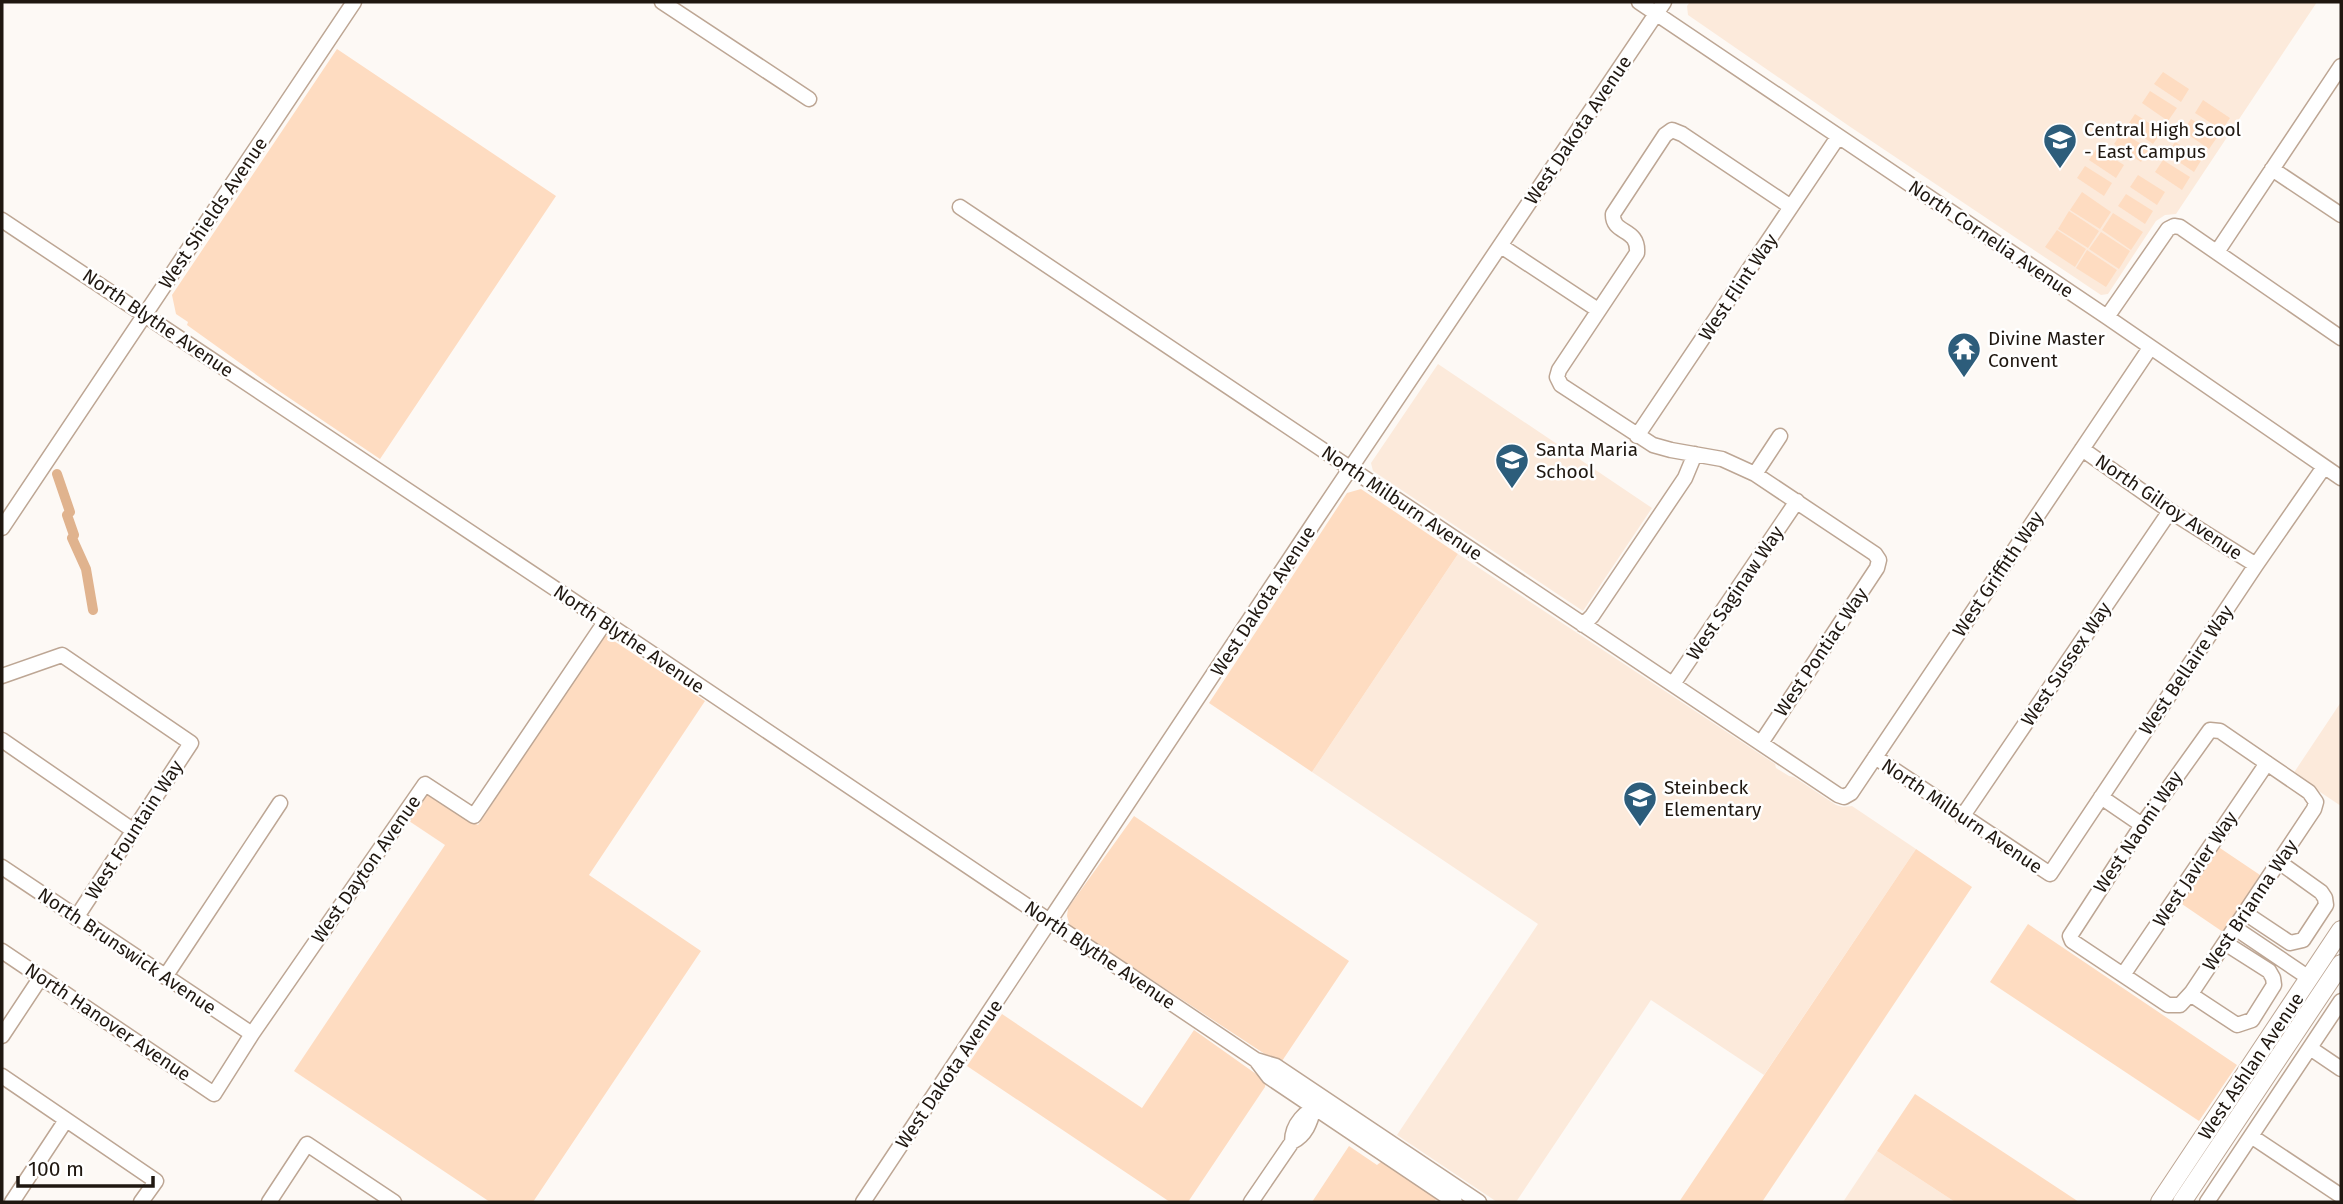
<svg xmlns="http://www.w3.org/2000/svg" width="2343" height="1204" viewBox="0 0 2343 1204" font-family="'Fira Sans',sans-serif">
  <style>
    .built { fill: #fceadb }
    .green { fill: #fedcc1 }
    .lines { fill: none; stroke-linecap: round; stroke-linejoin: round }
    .canal { stroke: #e0b38e; stroke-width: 10 }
    .minor-casing { stroke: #bda694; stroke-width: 17 }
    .major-casing { stroke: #bda694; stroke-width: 20 }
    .minor { stroke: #fff; stroke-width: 14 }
    .major { stroke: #fff; stroke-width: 18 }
    .labels { text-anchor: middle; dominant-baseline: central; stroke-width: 5; stroke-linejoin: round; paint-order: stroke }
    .poi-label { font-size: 19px; fill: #1f1710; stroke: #fff; text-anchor: start }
    .street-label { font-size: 19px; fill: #1f1710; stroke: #fff }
  </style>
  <rect width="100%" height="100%" fill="#fdf9f5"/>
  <path class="built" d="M1690,2H2317L2176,214L2165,215L2156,221L2108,294L2101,295L1849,126L1688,15L1687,6Z
    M1438,364L1652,508L1583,611L1373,471L1371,463Z
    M1458,554L1775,764L1776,768L1789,776L1794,777L1836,805L1843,807L1852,806L1916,849L1764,1075L1651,1000L1516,1202H1497L1397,1135L1538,924L1312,772Z
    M2341,702V806L2293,774Z
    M1877,1151L1955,1202H1843Z"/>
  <path class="green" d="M337,49L556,196L380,459L276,389L187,325L188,322L176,314L172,295Z
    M2163,72L2189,89L2181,102L2154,84Z
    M2150,91L2177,108L2168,121L2142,103Z
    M2203,100L2230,118L2222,130L2195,113Z
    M2135,114L2162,131L2153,144L2127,126Z
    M2191,119L2218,136L2209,149L2183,131Z
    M2122,132L2149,149L2141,162L2114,144Z
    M2175,142L2202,159L2194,172L2167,154Z
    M2097,148L2124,165L2116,178L2089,160Z
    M2163,160L2190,177L2182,190L2155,172Z
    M2085,166L2112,183L2104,196L2077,178Z
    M2138,175L2165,192L2157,205L2130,187Z
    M2082,192L2111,212L2100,229L2070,210Z
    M2126,194L2153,211L2145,224L2118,206Z
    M2069,211L2099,231L2088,248L2058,229Z
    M2113,213L2143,232L2131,250L2102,230Z
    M2057,230L2086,249L2075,267L2045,247Z
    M2101,232L2130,251L2119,269L2089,249Z
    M2087,250L2117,270L2106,287L2076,268Z
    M1361,489L1458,554L1312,772L1209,703L1347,493Z
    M605,635L705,701L589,875L701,951L533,1202H490L294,1071L445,845L409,821L428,792L478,825Z
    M1134,816L1349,961L1280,1064L1070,926L1067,916L1068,908Z
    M2214,844L2260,875L2223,932L2176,900Z
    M1916,849L1972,887L1762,1202H1679Z
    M2028,924L2237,1065L2199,1121L1990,982Z
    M1002,1014L1142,1108L1194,1030L1266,1081L1265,1087L1188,1202H1170L967,1066Z
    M1915,1094L2079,1202H1955L1877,1151Z
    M1349,1146L1377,1165L1382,1161L1437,1198L1434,1202H1312Z"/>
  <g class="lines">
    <path class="canal" d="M57,474L70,512L67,515L74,535L72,538L86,569L93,610"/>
    <g class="minor-casing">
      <path id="minor" d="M662,2L809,99
        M1639,2L2107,317L2341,478
        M2272,169L2341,215
        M960,207L1838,795L1844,797L1851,793L2150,348
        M2,220L596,616L1256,1060L1276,1066L1479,1202
        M1501,246L1598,310
        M2217,252L2341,66
        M2107,317L2168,229L2174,226L2180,227L2341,338
        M1637,436L1838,137
        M2082,449L2170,511L2256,565
        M1755,474L1780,436
        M2,528L354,2
        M1583,625L1592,616L1685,478L1695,454
        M2,676L62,655L191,743L76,918
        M1673,684L1797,501
        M2210,730L2220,731L2309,792L2316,802L2314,809L2192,992L2180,1005H2168L2072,941L2070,936L2142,825Z
        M2,740L134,831
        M1761,743L1877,568L1879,560L1875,554L1755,474L1722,459L1671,450L1653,445L1561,385L1557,377L1559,370L1637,253C1639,227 1612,235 1613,214L1665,135L1672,130L1682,134L1791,207
        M1875,757L2050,874L2256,565L2324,467
        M2101,797L2142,825
        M1962,817L2170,511
        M2,867L252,1034
        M2245,913L2290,943L2303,940L2326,905L2325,898L2321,892L2279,862
        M2235,928L2309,978
        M2,951L214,1094L252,1034L425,784L474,816L605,622
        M2123,975L2267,763
        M165,977L280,803
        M2190,994L2237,1025L2252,1020L2274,985L2273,978L2269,971L2225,943
        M2,1036L41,977
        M2310,1048L2341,1069
        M1256,1060L1269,1077L1455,1202
        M2,1076L156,1181L141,1202
        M2251,1136L2341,1196
        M1292,1142C1292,1125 1305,1109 1322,1107
        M12,1202L66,1120
        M269,1202L307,1144L394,1202
        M863,1202L1315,521L1664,2
        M1251,1202L1292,1142C1306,1135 1310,1123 1314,1108
        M2207,1202L2341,1001"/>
    </g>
    <g class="major-casing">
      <path id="major" d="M2160,1202L2341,930
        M2182,1202L2341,964"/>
    </g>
    <use href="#minor" class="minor"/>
    <use href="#major" class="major"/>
  </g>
  <defs>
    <g id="school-pin" transform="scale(1.75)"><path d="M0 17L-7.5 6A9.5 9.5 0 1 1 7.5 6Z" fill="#2d5d7b" stroke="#fff"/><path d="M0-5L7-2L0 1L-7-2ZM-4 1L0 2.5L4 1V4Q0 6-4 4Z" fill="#fff"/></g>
    <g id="temple-pin" transform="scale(1.75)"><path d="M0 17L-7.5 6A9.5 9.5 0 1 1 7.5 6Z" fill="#2d5d7b" stroke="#fff"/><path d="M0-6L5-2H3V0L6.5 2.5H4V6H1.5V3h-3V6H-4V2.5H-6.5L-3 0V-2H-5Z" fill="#fff"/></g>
  </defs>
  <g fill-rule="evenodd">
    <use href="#school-pin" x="2060" y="140"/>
    <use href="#temple-pin" x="1964" y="349"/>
    <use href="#school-pin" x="1512" y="460"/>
    <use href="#school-pin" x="1640" y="798"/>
  </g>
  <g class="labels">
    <g class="poi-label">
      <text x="2084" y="129">Central High Scool<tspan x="2084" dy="22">- East Campus</tspan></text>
      <text x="1988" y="338">Divine Master<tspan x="1988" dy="22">Convent</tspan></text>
      <text x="1536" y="449">Santa Maria<tspan x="1536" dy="22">School</tspan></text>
      <text x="1664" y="787">Steinbeck<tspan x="1664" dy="22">Elementary</tspan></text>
    </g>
    <g class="street-label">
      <text transform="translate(1578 130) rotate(-56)">West Dakota Avenue</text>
      <text transform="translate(213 213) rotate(-56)">West Shields Avenue</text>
      <text transform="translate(1991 239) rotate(34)">North Cornelia Avenue</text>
      <text transform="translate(1738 287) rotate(-56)">West Flint Way</text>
      <text transform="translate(158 323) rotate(34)">North Blythe Avenue</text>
      <text transform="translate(1402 503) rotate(34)">North Milburn Avenue</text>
      <text transform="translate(2169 507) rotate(34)">North Gilroy Avenue</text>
      <text transform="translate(1998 574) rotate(-56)">West Griffith Way</text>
      <text transform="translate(1735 593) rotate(-56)">West Saginaw Way</text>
      <text transform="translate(1263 601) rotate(-57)">West Dakota Avenue</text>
      <text transform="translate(629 639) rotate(34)">North Blythe Avenue</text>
      <text transform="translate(1821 652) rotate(-56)">West Pontiac Way</text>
      <text transform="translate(2066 664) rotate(-56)">West Sussex Way</text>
      <text transform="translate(2186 670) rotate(-56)">West Bellaire Way</text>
      <text transform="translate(1962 816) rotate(34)">North Milburn Avenue</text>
      <text transform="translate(134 830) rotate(-57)">West Fountain Way</text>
      <text transform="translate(2138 832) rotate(-56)">West Naomi Way</text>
      <text transform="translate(366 869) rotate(-55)">West Dayton Avenue</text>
      <text transform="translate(2195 869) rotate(-56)">West Javier Way</text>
      <text transform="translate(2250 905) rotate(-56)">West Brianna Way</text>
      <text transform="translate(127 951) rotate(34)">North Brunswick Avenue</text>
      <text transform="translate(1100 955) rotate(34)">North Blythe Avenue</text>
      <text transform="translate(108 1022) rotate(34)">North Hanover Avenue</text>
      <text transform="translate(2251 1066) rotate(-56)">West Ashlan Avenue</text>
      <text transform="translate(949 1074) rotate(-56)">West Dakota Avenue</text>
    </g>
  </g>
  <rect width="2343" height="1204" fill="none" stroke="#1f1710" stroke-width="7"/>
  <path d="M18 1176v10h135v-10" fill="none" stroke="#1f1710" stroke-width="3.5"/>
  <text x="28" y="1176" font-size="21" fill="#1f1710" stroke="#ffffff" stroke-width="5" paint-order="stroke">100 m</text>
</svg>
